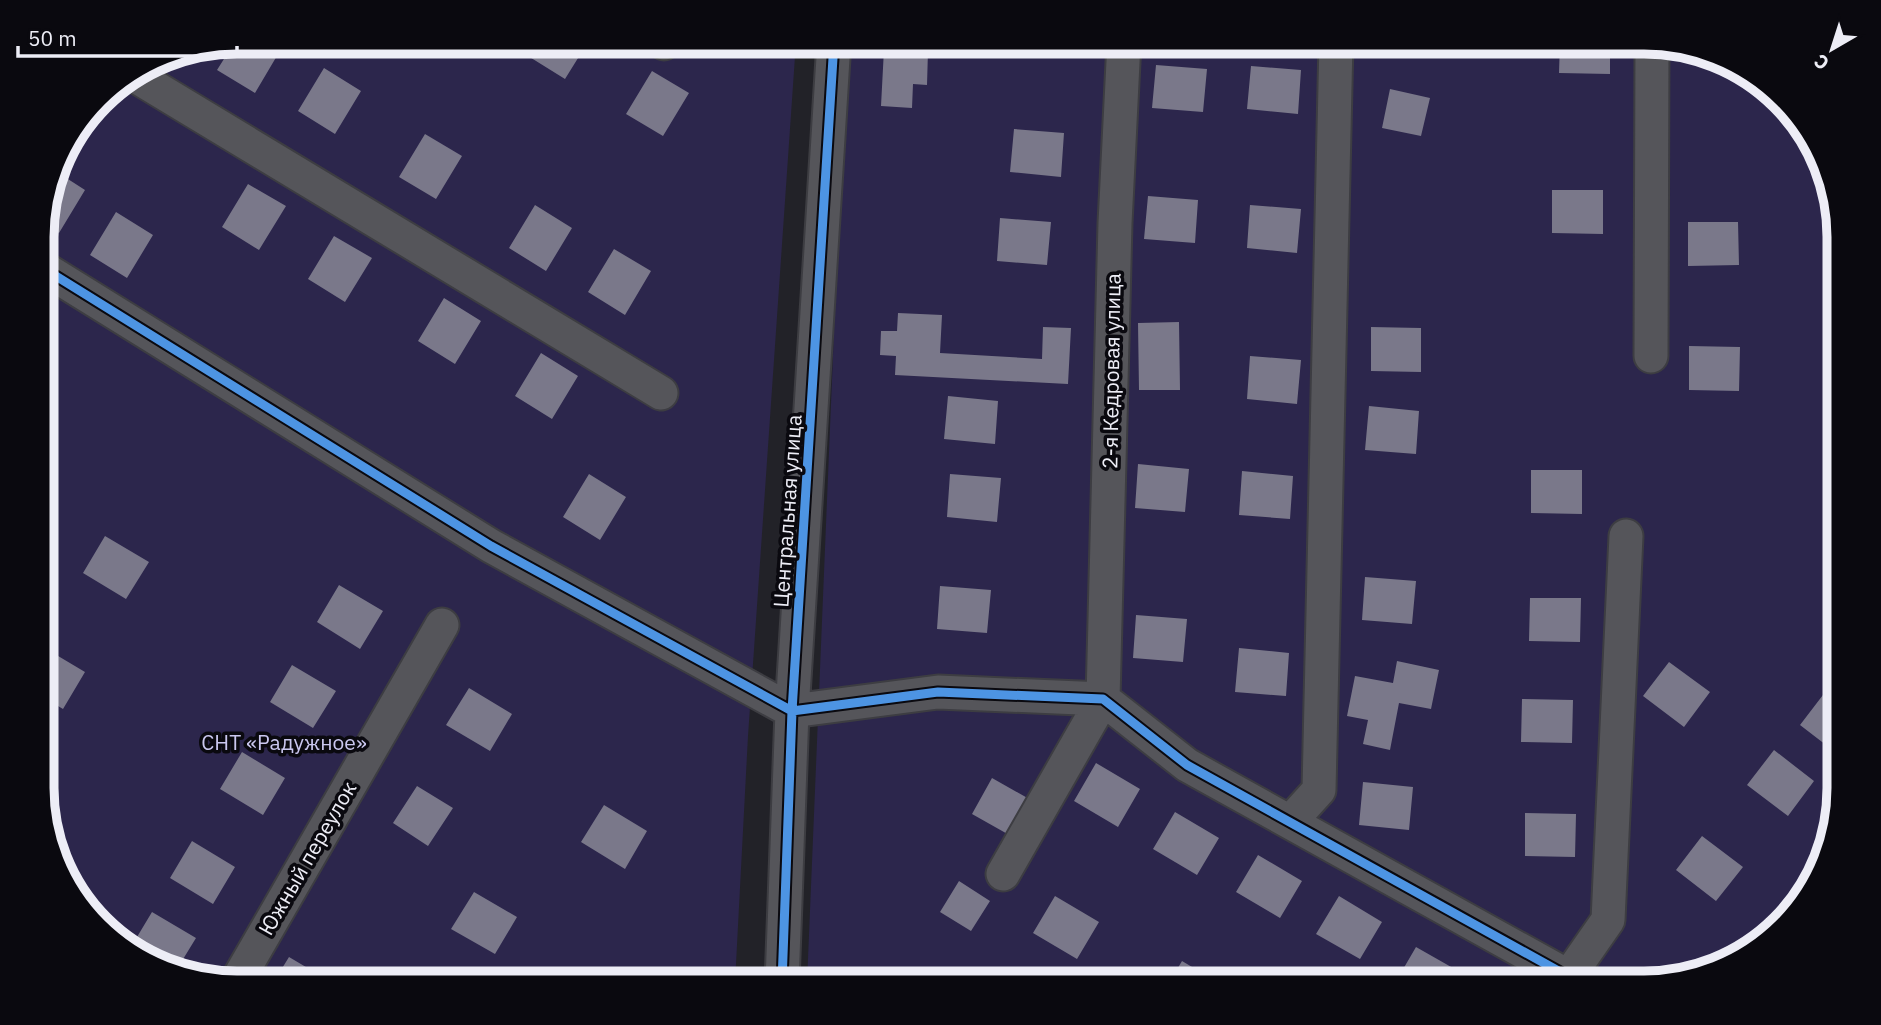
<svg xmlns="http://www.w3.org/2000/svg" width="1881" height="1025" viewBox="0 0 1881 1025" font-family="'IBM Plex Sans',sans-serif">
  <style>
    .green { fill: #2c264c }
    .building { fill: #7a788a }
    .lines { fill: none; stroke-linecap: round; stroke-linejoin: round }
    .minor-casing { stroke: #3d3d42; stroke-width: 37 }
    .minor { stroke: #55555a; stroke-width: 33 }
    .cycleway-casing { stroke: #0a090f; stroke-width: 13 }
    .cycleway { stroke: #4d94e3; stroke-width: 9 }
    .labels { text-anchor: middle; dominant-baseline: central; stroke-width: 7; stroke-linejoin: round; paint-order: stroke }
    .street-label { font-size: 21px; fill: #ededf6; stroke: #0a090f }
    .park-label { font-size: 21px; fill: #cac7ef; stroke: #0a090f }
    .rim { fill: none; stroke: #ededf6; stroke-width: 9 }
  </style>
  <rect width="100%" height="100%" fill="#222228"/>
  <path class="green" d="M238,42H796L748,736L735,983H238L151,963L82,906L44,813L42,224L62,151L108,91L163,57Z
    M846,42H1643L1730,62L1806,129L1837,212L1839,788L1819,874L1752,950L1656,983H807Z"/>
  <path class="building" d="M269,42L281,49L255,93L217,70L234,43Z
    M537,42H588L565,79L528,56Z
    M1560,42H1610V74L1559,73Z
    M884,49L928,51L927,85L913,84L912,108L881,106Z
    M1156,65L1207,69L1203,112L1152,108Z
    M1251,66L1301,70L1298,114L1247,109Z
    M324,68L361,91L335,134L298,111Z
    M652,71L689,93L663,136L626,114Z
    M1390,89L1430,98L1421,136L1382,128Z
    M1014,129L1064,133L1061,177L1010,172Z
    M425,134L462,156L436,199L399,177Z
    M57,172L85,190L59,233L43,223Z
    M248,184L286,206L259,250L222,227Z
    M1552,190H1603V234L1552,233Z
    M1148,196L1198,200L1195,243L1144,239Z
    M535,205L572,228L546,271L509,248Z
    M1250,205L1301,209L1297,253L1247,248Z
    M116,212L153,235L127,278L90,255Z
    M1000,218L1051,222L1047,265L997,261Z
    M1688,222H1738L1739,265L1688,266Z
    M334,236L372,258L345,302L308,279Z
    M614,249L651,271L625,315L588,292Z
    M444,298L481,321L455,364L418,341Z
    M898,313L942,315L940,353L1042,359L1043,327L1071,328L1068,384L895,375L896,356L880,355L881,331H897Z
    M1179,322L1180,390H1139L1138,323Z
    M1371,327L1421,328V372L1371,371Z
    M1689,346L1740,347L1739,391L1689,390Z
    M541,353L578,376L552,419L515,396Z
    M1250,356L1301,360L1297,404L1247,399Z
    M948,396L998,401L995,444L944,439Z
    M1369,406L1419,411L1416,454L1365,450Z
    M1138,464L1189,469L1185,512L1135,508Z
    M1531,470H1582V514L1531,513Z
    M1242,471L1293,476L1290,519L1239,515Z
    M589,474L626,497L600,540L563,517Z
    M950,474L1001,478L997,522L947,517Z
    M105,536L149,562L126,599L83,573Z
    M1365,577L1416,581L1412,624L1362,620Z
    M339,585L383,611L360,649L317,622Z
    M940,586L991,590L987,633L937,629Z
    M1530,598H1581L1580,642L1529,641Z
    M1136,615L1187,619L1183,662L1133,658Z
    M43,647L85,672L63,709L43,697Z
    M1239,648L1289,653L1286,696L1235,692Z
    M1397,661L1439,670L1431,709L1399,703L1390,750L1363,744L1368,720L1347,716L1355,676L1393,683Z
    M1669,662L1710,692L1684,727L1643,696Z
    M292,665L336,691L313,728L270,702Z
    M469,688L512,714L490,751L446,725Z
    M1826,691L1839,700V755L1800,725Z
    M1522,699L1573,700L1572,743L1521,742Z
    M1774,750L1814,781L1788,816L1747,785Z
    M242,752L285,778L263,815L220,789Z
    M1096,763L1140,789L1118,827L1074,801Z
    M992,778L1031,800L1011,836L972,814Z
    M1363,782L1413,787L1409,830L1359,825Z
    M417,786L453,808L428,846L393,823Z
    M604,805L647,831L625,869L581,842Z
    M1175,812L1219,838L1197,875L1153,849Z
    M1525,813L1576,814L1575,857L1525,856Z
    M1702,836L1743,867L1716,901L1676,870Z
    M192,841L235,867L213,904L170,878Z
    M1258,855L1302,881L1280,918L1236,892Z
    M959,881L990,901L971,931L940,912Z
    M474,892L517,917L495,954L451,929Z
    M1055,896L1099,922L1077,959L1033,933Z
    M1339,896L1382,922L1360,959L1316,934Z
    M152,912L196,938L177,969L152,963L131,947Z
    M1416,947L1460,972L1454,983H1395Z
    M289,957L333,983H273Z
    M1182,961L1219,983H1169Z"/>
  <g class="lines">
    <g class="minor-casing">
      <path id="minor" d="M663,42L664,43
        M134,75L661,393
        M43,268L491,546L792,711L938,692L1103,699L1187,765L1580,983
        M1651,356L1652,44
        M1291,821L1319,790L1336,42
        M1003,874L1103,699L1115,223L1124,42
        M1569,976L1608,920L1626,536
        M236,983L442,625
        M782,983L792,711L834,42"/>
    </g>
    <use href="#minor" class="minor"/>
    <g class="cycleway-casing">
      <path id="cycleway" d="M43,268L491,546L792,711L938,692L1103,699L1187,765L1580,983
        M782,983L792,711L834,42"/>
    </g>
    <use href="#cycleway" class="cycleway"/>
  </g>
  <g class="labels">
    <g class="street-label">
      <text transform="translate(1111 371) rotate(-89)">2-я Кедровая улица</text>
      <text transform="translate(787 511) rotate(-86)">Центральная улица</text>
      <text transform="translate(307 858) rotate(-60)">Южный переулок</text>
    </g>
    <g class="park-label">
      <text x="284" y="742">СНТ «Радужное»</text>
    </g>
  </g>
  <path d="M0 0H1881V1025H0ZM237 54H1644A183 183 0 0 1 1827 237V788A183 183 0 0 1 1644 971H237A183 183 0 0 1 54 788V237A183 183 0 0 1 237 54Z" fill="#0a090f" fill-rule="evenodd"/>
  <path class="rim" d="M237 54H1644A183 183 0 0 1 1827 237V788A183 183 0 0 1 1644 971H237A183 183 0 0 1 54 788V237A183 183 0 0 1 237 54Z"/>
  <g transform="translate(1832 49) rotate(219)" stroke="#0a090f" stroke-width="5" paint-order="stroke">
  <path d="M0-5L12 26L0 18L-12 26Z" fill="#ededf6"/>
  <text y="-10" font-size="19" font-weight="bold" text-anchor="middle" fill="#ededf6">С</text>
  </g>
  <path d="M18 46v10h219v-10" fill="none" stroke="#ededf6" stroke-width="3.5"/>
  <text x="28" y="46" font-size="21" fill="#ededf6" stroke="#0a090f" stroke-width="5" paint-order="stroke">50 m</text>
</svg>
